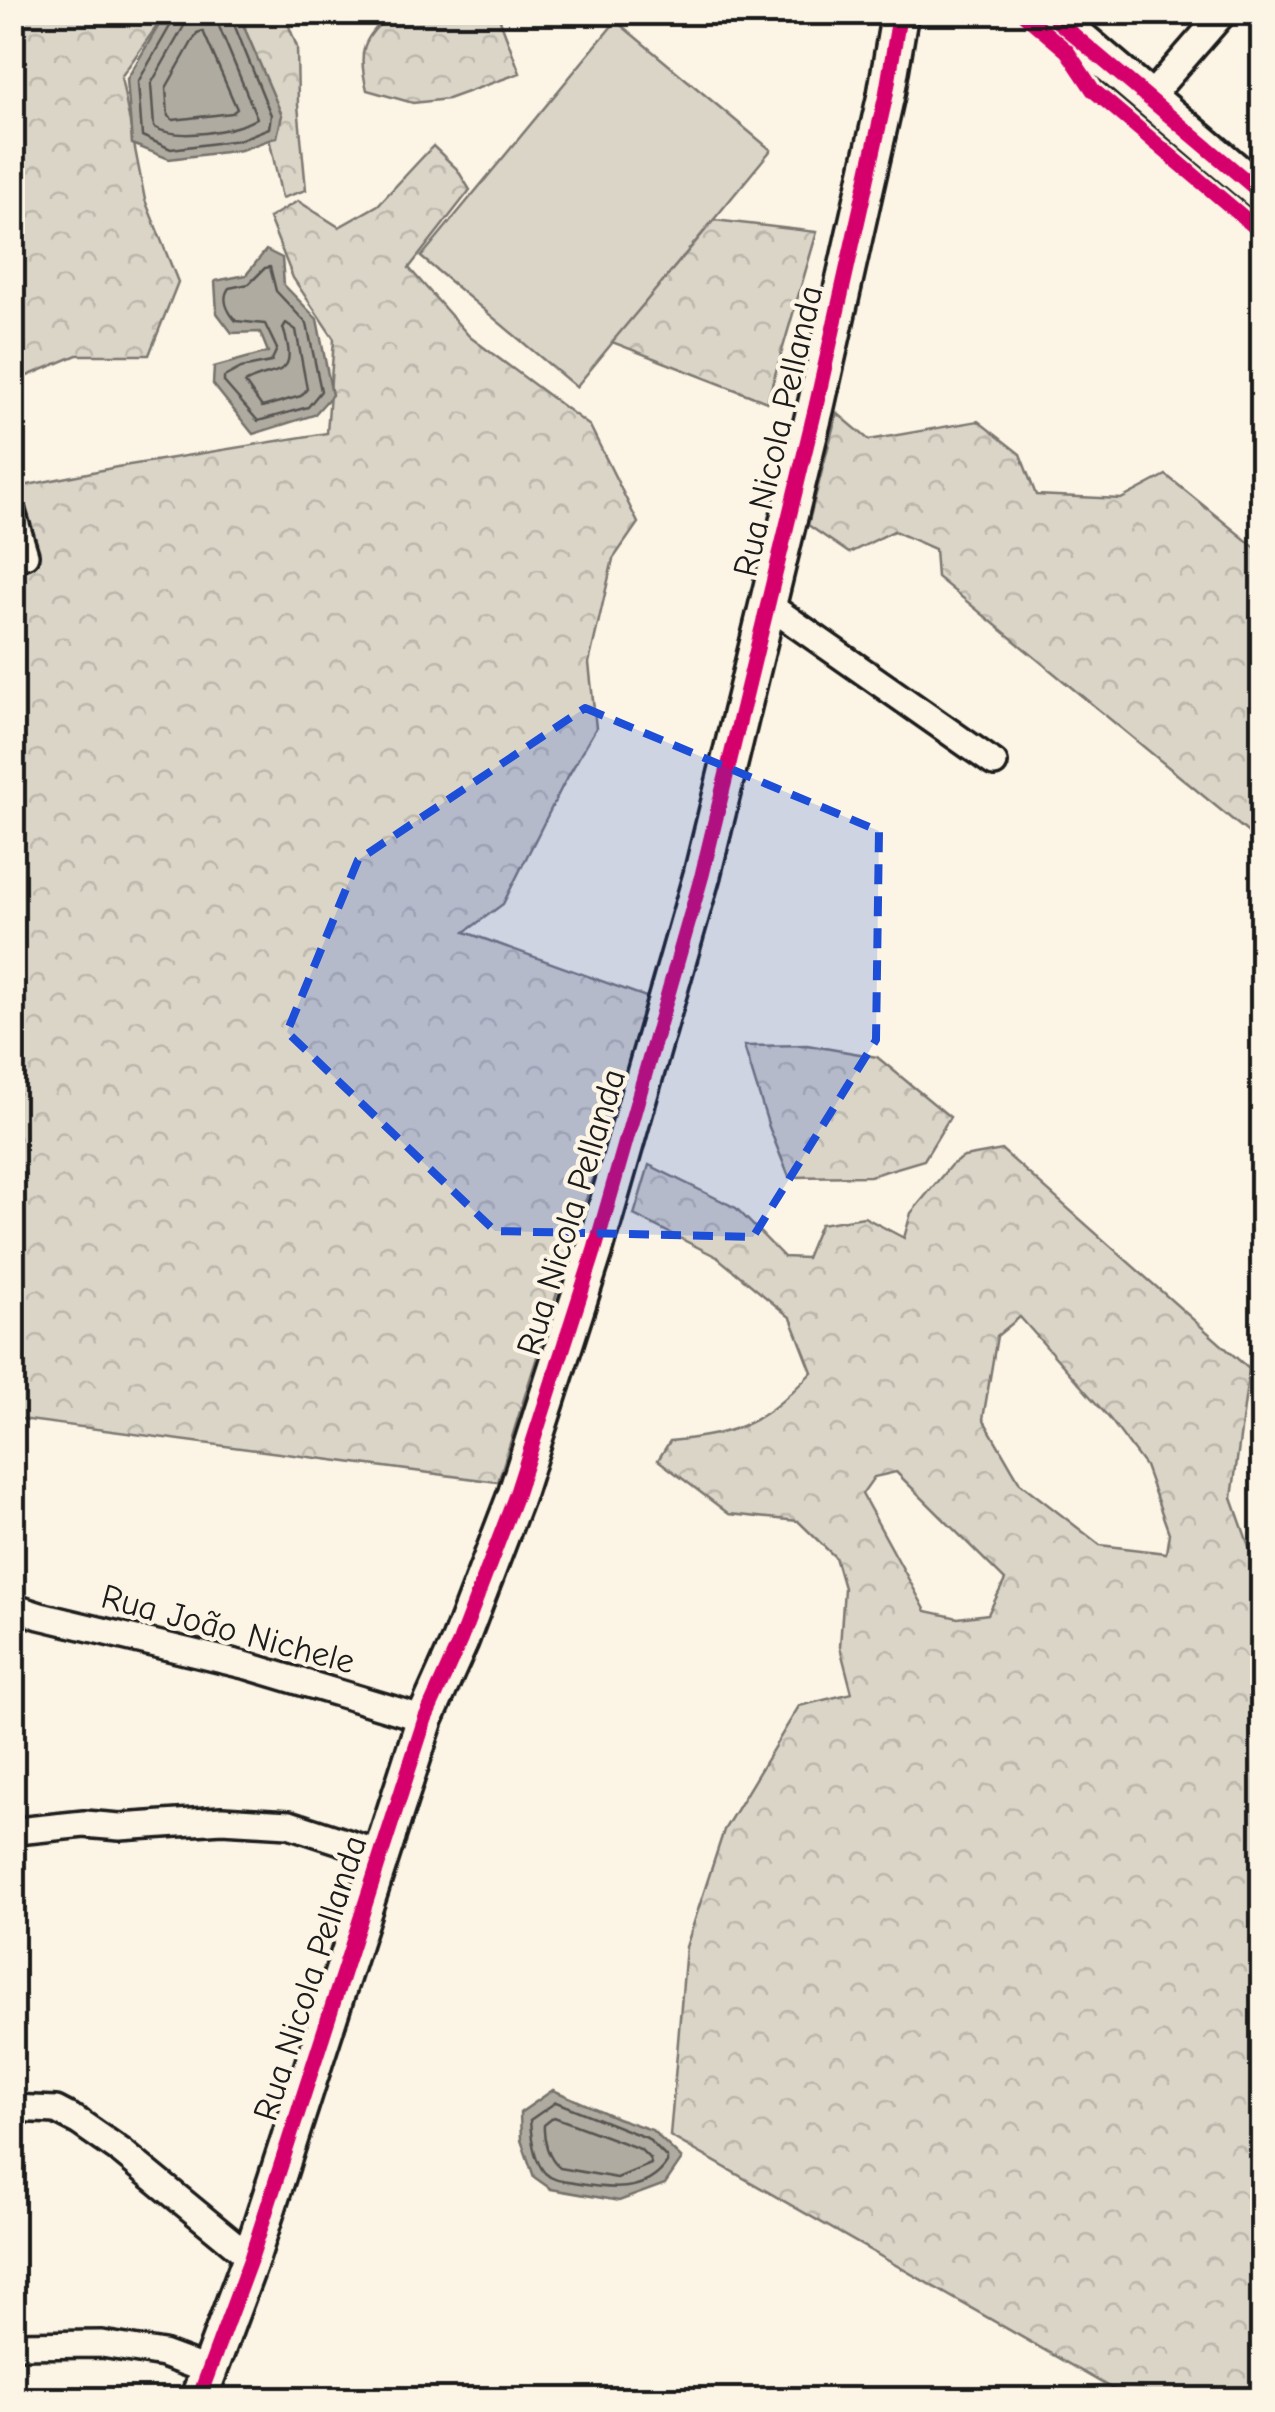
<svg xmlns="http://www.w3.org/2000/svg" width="1275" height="2412" viewBox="0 0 1275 2412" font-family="'Comic Neue',sans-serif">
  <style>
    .green { fill: #dbd5c8; stroke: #7c7872; stroke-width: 2.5 }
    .forest { fill: url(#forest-crowns); stroke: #7c7872; stroke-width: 2.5; fill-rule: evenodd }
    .water { fill: #b0aba1; stroke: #75726c; stroke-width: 2.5 }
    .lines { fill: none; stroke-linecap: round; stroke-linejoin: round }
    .shore { stroke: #575551; stroke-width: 2.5 }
    .street-casing { stroke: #1c1c1c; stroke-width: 32 }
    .secondary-casing { stroke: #1c1c1c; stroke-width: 42 }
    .street { stroke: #fcf5e5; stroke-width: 25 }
    .secondary { stroke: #fcf5e5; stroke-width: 35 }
    .cycleway-casing { stroke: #fcf5e5; stroke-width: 21 }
    .cycleway { stroke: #d6006c; stroke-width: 15 }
    .marked { fill: #1d4ed8; fill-opacity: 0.2; stroke: #1d4ed8; stroke-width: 8; stroke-dasharray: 20 12; stroke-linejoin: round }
    .labels { text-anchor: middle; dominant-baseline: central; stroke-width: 9; stroke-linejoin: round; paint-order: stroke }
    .street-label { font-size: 35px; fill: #1c1c1c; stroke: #fcf5e5 }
  </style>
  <defs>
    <pattern id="forest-crowns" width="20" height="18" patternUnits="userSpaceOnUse" patternTransform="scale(2.5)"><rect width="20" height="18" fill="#dbd5c8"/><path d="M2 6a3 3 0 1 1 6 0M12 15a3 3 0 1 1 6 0" fill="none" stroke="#bbb6ab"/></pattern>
  </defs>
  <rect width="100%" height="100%" fill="#fcf5e5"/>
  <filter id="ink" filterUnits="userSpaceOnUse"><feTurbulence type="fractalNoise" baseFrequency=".01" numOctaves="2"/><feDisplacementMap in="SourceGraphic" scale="20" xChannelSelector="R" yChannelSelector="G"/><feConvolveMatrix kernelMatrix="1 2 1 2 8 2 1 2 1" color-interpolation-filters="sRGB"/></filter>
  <g filter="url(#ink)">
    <path class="green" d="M616,21L771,150L576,387L421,257Z"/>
    <path class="forest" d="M497,12L520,73L448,99L413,103L367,90C357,51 362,39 392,13Z
      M13,13H166L121,77L145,200L178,282L149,355H77L13,382Z
      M242,13H284L297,47L298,105L306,190L282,198Z
      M433,146L457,169L470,190L409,268L470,337L590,426L638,523L613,559L589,663L596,728L563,785L503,904L465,932L649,998L498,1482L13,1418V488L117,467L327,433L334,339L293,278L269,218L298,201L339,227L378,205Z
      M714,220L817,232L767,402L612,342Z
      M837,413L869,440L978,421L1020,454L1036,495L1121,499L1166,475L1262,553V844L937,577L935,549L894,531L849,553L808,525Z
      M807,1045L877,1057L950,1117L924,1160L870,1176L789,1177L769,1127L744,1046Z
      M1002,1150L1249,1369L1232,1498L1262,1583V2399H1130L670,2136L686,1947L724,1830L799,1706L852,1693L840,1647L844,1588L835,1557L798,1521L729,1514L658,1460L670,1441C741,1433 762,1424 812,1372L791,1318L717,1257L634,1215L649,1165L736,1208L784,1257L806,1258L820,1224L864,1217L904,1238L911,1213L951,1165L964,1157ZM1020,1317L1110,1419L1145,1466L1169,1533L1166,1553L1100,1545L1020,1483L983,1419L997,1336ZM896,1472L1005,1580L988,1614L958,1618L926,1611L862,1494L874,1477Z"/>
    <path class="water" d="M166,13H238L282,115L277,137L241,150L169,159L132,144L127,79Z
      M266,250L282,258L284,285L317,319L332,395L314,415L253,434L213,384L214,367L268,352L260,332L232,333L217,313L215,281L246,275Z
      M553,2090L617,2118L652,2130L682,2159L665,2184L619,2201L551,2189L534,2177L521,2140L520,2113Z"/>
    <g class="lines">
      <path class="shore" d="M174,12L173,21L138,82L142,136L171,149L239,140L269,128L271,115L229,12
        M187,12L184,26L151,84L154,127C176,141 235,132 257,118L218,24L217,12
        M203,31L237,109L232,113L173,120L168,116L166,88L197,33Z
        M270,267L276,291L307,324L321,391L308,407L258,421L224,382V377L241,368L271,362L277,349L265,324L236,321C228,312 221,299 229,288L249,284L265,268Z
        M286,323L296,330L307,389L301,396L262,407L245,383C274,366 301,381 283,328Z
        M556,2102L647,2138L667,2158V2163C646,2195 607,2189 574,2183C564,2181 553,2181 545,2173C534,2161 531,2136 530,2120Z
        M554,2117L640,2149L650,2159L651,2164L617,2178L560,2168C548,2159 543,2139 544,2125Z"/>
      <g class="street-casing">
        <path id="street" d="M1149,98L1224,12
          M12,512L25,555
          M767,604L994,763
          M12,1607L40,1616L248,1666L425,1719
          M17,1831L84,1824L120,1827L222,1820L289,1824L381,1854
          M12,2108L56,2110L79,2122L122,2152L251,2258
          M12,2345L102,2344L163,2354L209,2371"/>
      </g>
      <g class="secondary-casing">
        <path id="secondary" d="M1048,12L1262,194
          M198,2400L251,2258L425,1719L460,1641L516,1495L595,1249L702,875L816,406L886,95L900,12"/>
      </g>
      <use href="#street" class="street"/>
      <use href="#secondary" class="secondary"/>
      <g class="cycleway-casing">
        <path id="cycleway" d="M1021,12L1067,51L1093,90L1262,233
          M1056,20L1262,194
          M198,2400L251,2258L425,1719L460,1641L516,1495L595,1249L702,875L816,406L886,95L900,12"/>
      </g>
      <use href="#cycleway" class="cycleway"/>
    </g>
  </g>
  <path class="marked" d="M585,708L879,831L876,1040L753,1237L495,1231L287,1032L358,860Z"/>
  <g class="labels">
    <g class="street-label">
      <text transform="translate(778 431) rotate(-77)">Rua Nicola Pellanda</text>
      <text transform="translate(571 1212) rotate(-73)">Rua Nicola Pellanda</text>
      <text transform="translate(228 1629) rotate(15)">Rua João Nichele</text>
      <text transform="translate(310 1978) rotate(-72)">Rua Nicola Pellanda</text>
    </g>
  </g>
  <rect width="1275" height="2412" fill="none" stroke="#fcf5e5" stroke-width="50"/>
  <rect x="25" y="25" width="1225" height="2362" fill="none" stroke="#1c1c1c" stroke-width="4" filter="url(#ink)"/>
</svg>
